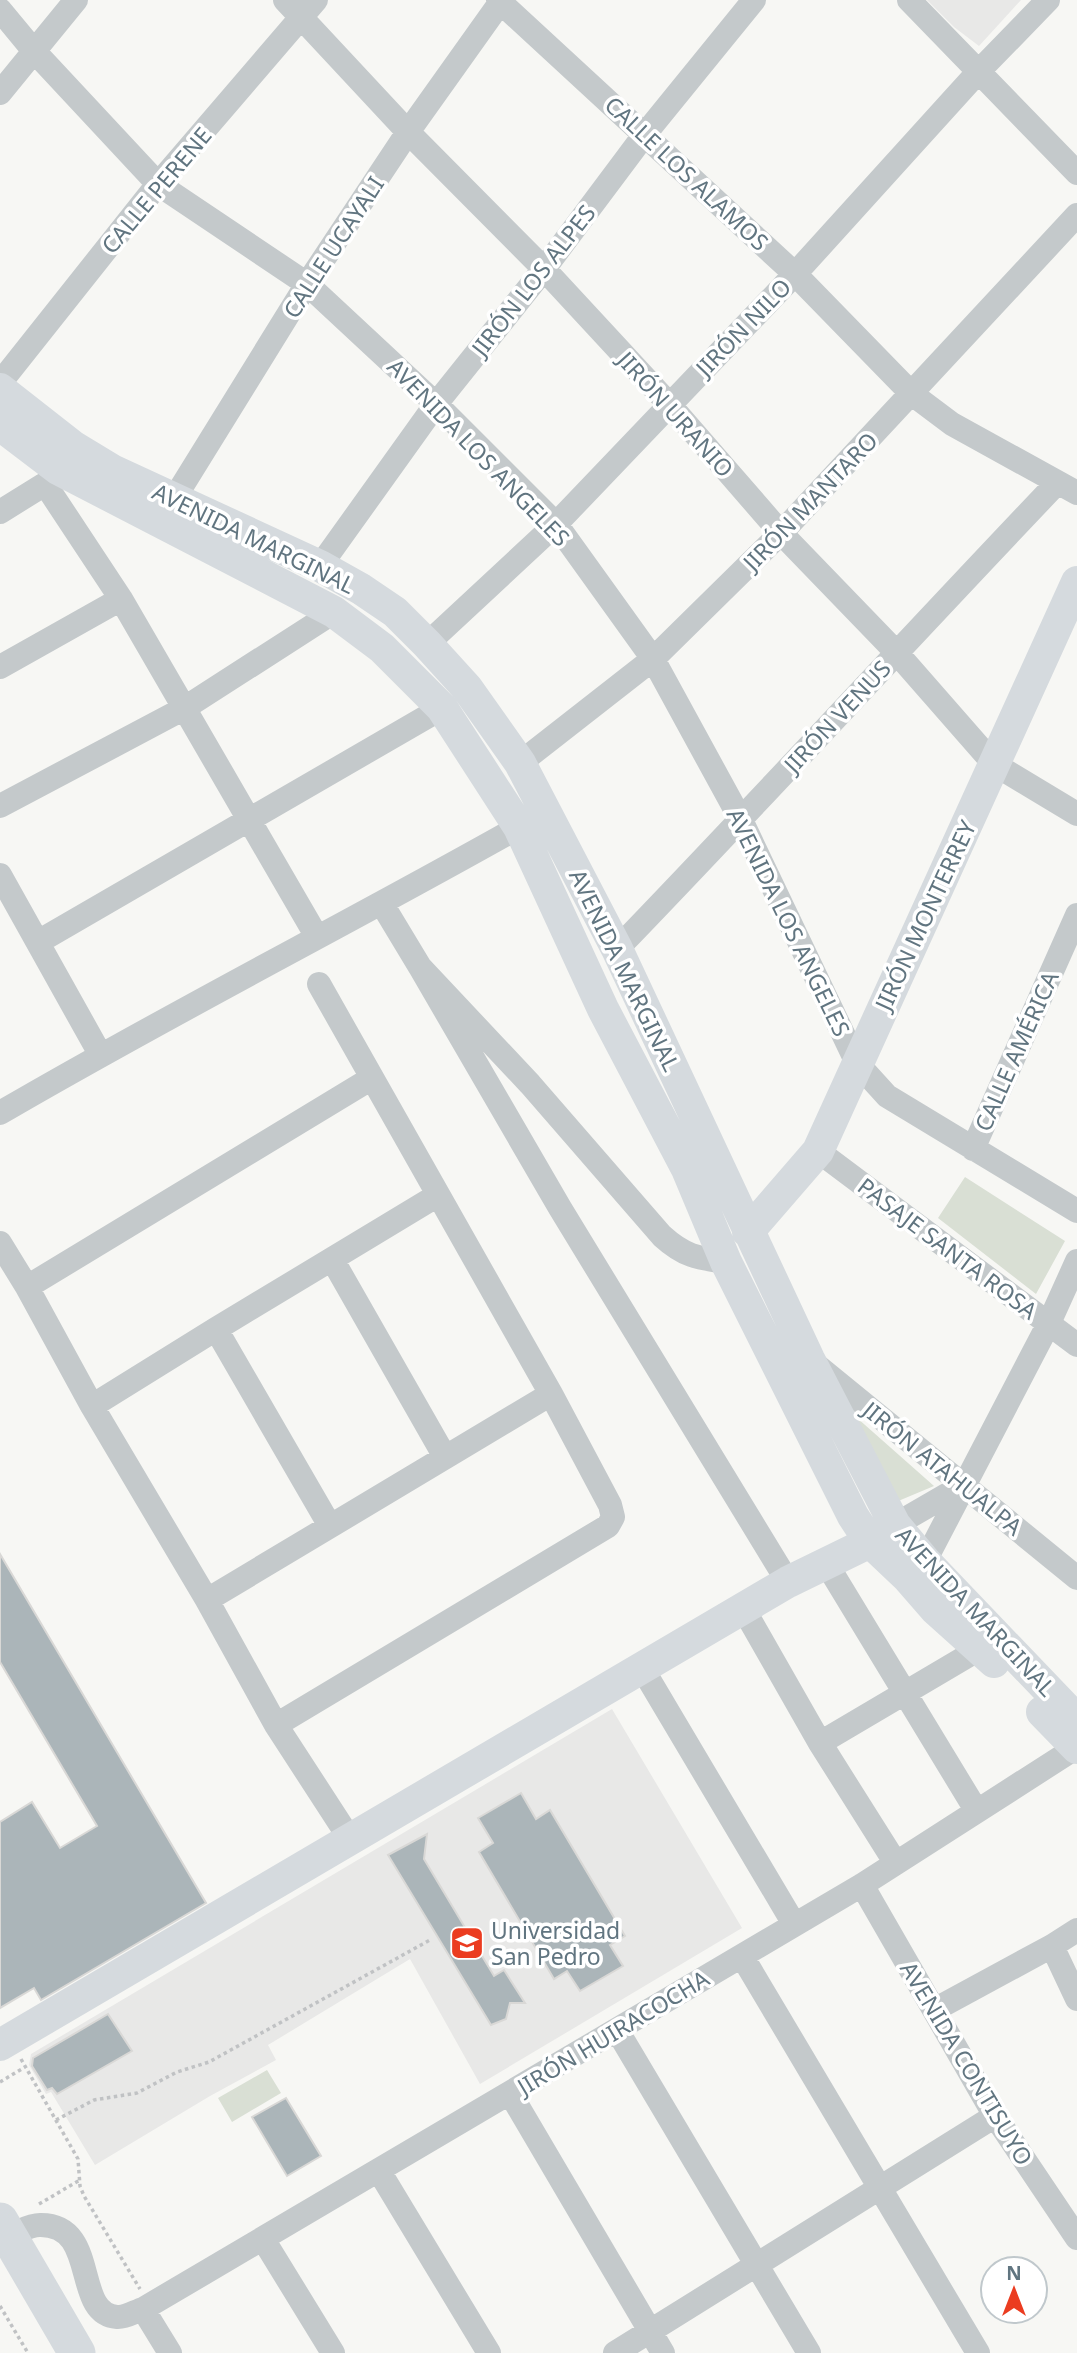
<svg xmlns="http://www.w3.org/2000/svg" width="1077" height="2353" viewBox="0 0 1077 2353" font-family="'Noto Sans',sans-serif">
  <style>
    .built { fill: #e8e8e7 }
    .green { fill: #d9dfd4 }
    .building { fill: #abb5b9; stroke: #d9d8d6; stroke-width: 2 }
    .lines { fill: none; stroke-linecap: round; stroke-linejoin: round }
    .path { stroke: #c0c2c4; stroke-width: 3.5; stroke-dasharray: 3.5 3.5; stroke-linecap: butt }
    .minor { stroke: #c4c9cb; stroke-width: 24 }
    .major { stroke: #d5dade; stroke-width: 32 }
    .highway { stroke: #d5dade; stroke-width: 37 }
    .labels { text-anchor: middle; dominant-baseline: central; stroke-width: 7; stroke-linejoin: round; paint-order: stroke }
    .street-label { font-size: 23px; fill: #617580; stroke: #fff }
    .poi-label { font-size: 23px; fill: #617580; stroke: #fff; text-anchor: start }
  </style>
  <rect width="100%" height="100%" fill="#f7f7f4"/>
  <path class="built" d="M927,0H1021L979,46L954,27Z
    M612,1709L742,1928L480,2084L410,1959L268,2045L276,2060L210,2096L95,2165L51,2092L46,2094L29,2065L31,2054Z"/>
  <path class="green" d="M965,1177L1065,1241L1036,1294L938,1218Z
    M830,1394L934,1486L884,1507Z
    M267,2070L281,2093L232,2122L218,2098Z"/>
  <path class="building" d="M0,1554L206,1903L41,2000L34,1988L0,2008V1822L32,1802L60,1848L97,1826L0,1662Z
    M521,1793L536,1819L550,1810L625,1936L610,1945L623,1966L580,1991L567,1971L554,1979L479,1852L493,1843L478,1818Z
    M427,1834L424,1859L494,1976L504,1970L525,2003H510L506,2019L491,2025L388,1855Z
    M108,2014L132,2051L57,2094L52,2088L47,2090L32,2066L33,2058Z
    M286,2098L321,2156L287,2176L252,2117Z"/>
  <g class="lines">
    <path class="path" d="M21,2059L78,2159L80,2186L84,2196L140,2289
      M0,2082L25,2067
      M56,2120L94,2100L137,2093L177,2072L209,2062L430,1940
      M39,2204L80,2180
      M0,2306L28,2353"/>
    <path class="minor" d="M285,0L408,132L544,269L669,404L781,533L896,652L994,764L1077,814
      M498,0L795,274L912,394L952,424L1077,493
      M909,0L1077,173
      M0,10L34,51L158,184L307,284L436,404L556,524L653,659L741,820L857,1063L887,1096L1077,1211
      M0,93L76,0
      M0,383L158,184L316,0
      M45,484L121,599L317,937
      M174,499L307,284L408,132L502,0
      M0,512L45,484L56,472
      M320,566L436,404L544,269L645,134L754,0
      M427,644L556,524L795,274L979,71L1048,0
      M0,667L121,599
      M520,763L653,659L781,533L1077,215
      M0,806L183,709L334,612
      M0,875L100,1054
      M382,904L420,967L530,1084L662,1236C684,1256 697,1258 726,1262
      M38,942L442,708
      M617,949C765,796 909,638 1056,484
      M420,967L560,1208L788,1582
      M0,1113C171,1013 347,924 519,827
      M973,1149L1077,915
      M818,1151L1077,1345
      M0,1243L27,1287L92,1406L207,1600L276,1725L350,1839
      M332,1259L445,1457
      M27,1287L372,1078
      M216,1329L330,1526
      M815,1364L1077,1578
      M92,1406L216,1329L438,1195
      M895,1525L964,1485
      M826,1563L976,1810
      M913,1573L925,1561L1049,1323L1077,1261
      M207,1600L551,1394
      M743,1608L820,1743L895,1862
      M642,1668L794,1924
      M276,1725L608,1526L613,1517L610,1505L551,1394L319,984
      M820,1743L981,1648
      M862,1885L995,2116L1077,2238
      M1052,1946L1077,1999
      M742,1956L978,2353
      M934,2010L1052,1946L1077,1930
      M617,2030L809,2353
      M510,2093L663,2353
      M379,2171L489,2353
      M9,2235C18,2232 30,2225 40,2225C100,2224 72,2314 117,2317C125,2318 136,2311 143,2309L862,1885L1077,1747
      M263,2239L333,2353
      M143,2309L170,2353
      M615,2353L995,2116"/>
    <path class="major" d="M0,389L74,447L112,470L320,566L361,589L395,612L427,644L467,688L520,763L617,949L809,1359L895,1525L925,1561L1077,1720
      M0,425L58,469L334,612L382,648L442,708L519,827L603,1009L687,1169L726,1262L853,1516L870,1542L908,1578L935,1609L994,1662
      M748,1232L818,1151L1077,582
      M1042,1712L1077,1748
      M0,2045L788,1582L870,1542L888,1530"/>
    <path class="highway" d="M0,2221L77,2353"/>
  </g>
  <defs>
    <g id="university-square" transform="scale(1.75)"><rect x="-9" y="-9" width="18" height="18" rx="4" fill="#eb3c20" stroke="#fff"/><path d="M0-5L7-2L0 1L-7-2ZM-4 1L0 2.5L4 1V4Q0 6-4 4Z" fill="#fff"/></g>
  </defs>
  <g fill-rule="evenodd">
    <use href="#university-square" x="467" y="1943"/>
  </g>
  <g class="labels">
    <g class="street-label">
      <text transform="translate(687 173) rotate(43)">CALLE LOS ALAMOS</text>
      <text transform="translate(156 190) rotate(-50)">CALLE PERENE</text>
      <text transform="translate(333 247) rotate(-57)">CALLE UCAYALI</text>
      <text transform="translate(533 280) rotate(-52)">JIRÓN LOS ALPES</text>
      <text transform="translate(743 327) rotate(-46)">JIRÓN NILO</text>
      <text transform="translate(676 414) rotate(48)">JIRÓN URANIO</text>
      <text transform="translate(479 452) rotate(46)">AVENIDA LOS ANGELES</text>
      <text transform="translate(810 501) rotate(-46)">JIRÓN MANTARO</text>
      <text transform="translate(254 538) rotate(26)">AVENIDA MARGINAL</text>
      <text transform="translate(837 716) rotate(-47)">JIRÓN VENUS</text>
      <text transform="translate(925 915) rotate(-65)">JIRÓN MONTERREY</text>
      <text transform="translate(789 922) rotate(64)">AVENIDA LOS ANGELES</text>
      <text transform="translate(625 970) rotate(64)">AVENIDA MARGINAL</text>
      <text transform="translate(1016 1051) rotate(-66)">CALLE AMÉRICA</text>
      <text transform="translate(948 1248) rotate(37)">PASAJE SANTA ROSA</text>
      <text transform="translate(943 1468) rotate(39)">JIRÓN ATAHUALPA</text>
      <text transform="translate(976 1611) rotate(47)">AVENIDA MARGINAL</text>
      <text transform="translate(613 2032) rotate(-31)">JIRÓN HUIRACOCHA</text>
      <text transform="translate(967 2063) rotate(59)">AVENIDA CONTISUYO</text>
    </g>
    <g class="poi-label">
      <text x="491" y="1930">Universidad<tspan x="491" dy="26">San Pedro</tspan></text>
    </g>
  </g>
  <g transform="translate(1014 2290)"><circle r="33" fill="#ffffff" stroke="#c0c8cc" stroke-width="2"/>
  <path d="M0-5L12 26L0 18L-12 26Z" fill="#eb3c20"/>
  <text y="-10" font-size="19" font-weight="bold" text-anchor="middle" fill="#617580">N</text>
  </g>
</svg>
